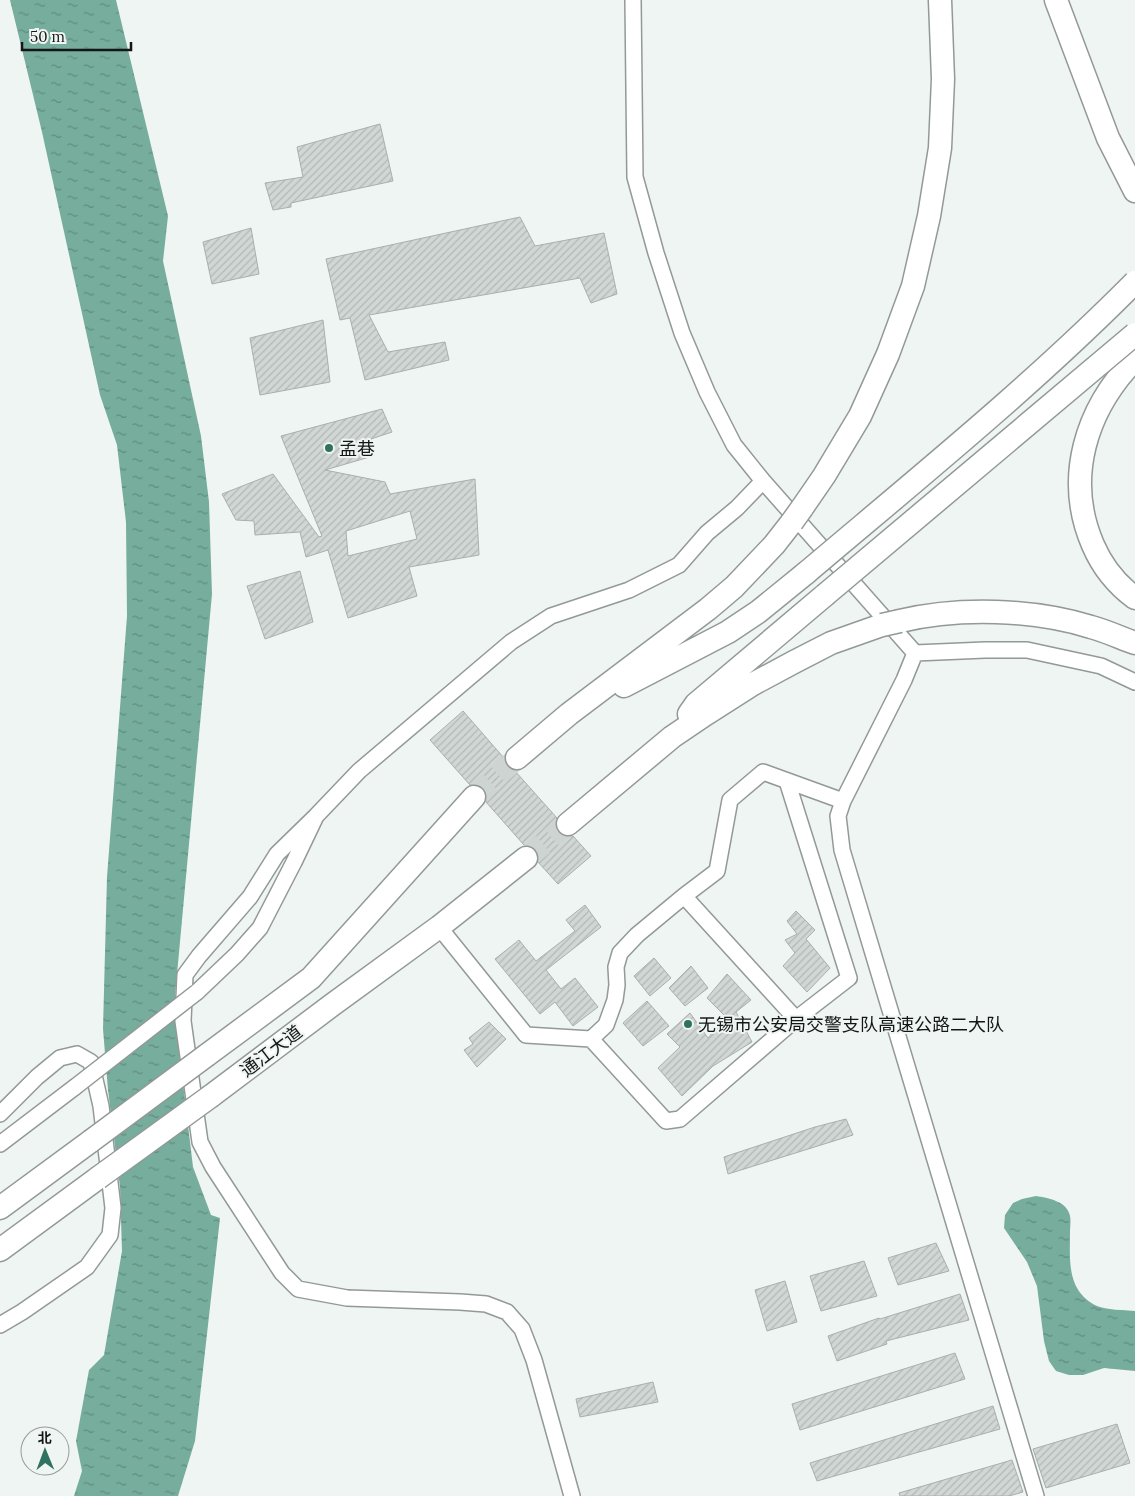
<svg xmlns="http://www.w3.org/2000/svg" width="1135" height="1496" viewBox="0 0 1135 1496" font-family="Lora,'Noto Sans SC',serif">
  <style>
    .water { fill: url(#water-ripples) }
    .building { fill: url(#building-hatch); stroke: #a8afac; fill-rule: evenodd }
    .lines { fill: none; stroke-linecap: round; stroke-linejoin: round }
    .highway-tunnel { stroke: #cdd4d1; stroke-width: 22; stroke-dasharray: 22 11; stroke-linecap: butt }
    .minor-casing { stroke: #939997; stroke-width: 18 }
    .highway-casing { stroke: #939997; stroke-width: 25 }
    .minor { stroke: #fff; stroke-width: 15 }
    .highway { stroke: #fff; stroke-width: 22 }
    .minor-bridge-casing { stroke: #939997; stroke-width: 18; stroke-linecap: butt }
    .highway-bridge-casing { stroke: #939997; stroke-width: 25; stroke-linecap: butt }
    .minor-bridge { stroke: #fff; stroke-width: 15 }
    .highway-bridge { stroke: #fff; stroke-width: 22 }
    .poi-dot { fill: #317160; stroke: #eef5f2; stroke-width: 2 }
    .labels { text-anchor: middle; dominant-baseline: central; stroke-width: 4; stroke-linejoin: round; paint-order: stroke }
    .poi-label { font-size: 18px; fill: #131615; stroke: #eef5f2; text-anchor: start }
    .street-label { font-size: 18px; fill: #131615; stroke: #eef5f2 }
  </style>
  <defs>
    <pattern id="water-ripples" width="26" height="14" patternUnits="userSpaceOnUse" patternTransform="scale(1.25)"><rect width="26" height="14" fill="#76ad9c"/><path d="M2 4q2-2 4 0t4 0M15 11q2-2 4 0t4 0" fill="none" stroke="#608c7e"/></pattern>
    <pattern id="building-hatch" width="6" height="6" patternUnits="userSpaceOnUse" patternTransform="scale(1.25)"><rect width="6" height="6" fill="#d0d7d5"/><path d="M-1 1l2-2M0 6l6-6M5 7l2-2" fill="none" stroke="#b2b8b6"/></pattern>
  </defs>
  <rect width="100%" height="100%" fill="#eef5f2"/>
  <path class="water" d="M10,0H116L168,216L163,261L201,436L209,502L212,594L175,996L177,1033L193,1167L211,1215L220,1218L195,1441L178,1496H74L82,1471L76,1441L89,1370L104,1355L122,1251L120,1187L108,1090L103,1029L107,877L127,616L126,522L117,445L100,395L42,132Z
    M1036,1196C1048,1198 1067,1201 1070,1216C1071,1221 1070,1227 1070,1232C1070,1260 1066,1291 1097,1306C1106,1310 1124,1310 1135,1311V1371L1104,1368L1083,1375H1069L1056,1371L1049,1361L1044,1341L1037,1286L1027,1262L1004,1228L1005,1215L1013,1203L1022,1199Z"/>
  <path class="building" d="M380,124L393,181L291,203V207L273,210L265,183L303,177L297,147Z
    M520,217L535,246L604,233L617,294L591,303L580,278L369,315L388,352L445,342L449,360L365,380L350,318L340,320L326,259Z
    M251,228L259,274L212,284L203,242Z
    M323,320L330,382L260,395L250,338Z
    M382,409L392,432L371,439L373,456L325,470L385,482L390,494L475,479L479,555L409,567L417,596L348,618L328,550L306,557L300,532L255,535L254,521L236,520L222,494L273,474L319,537L322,536L281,436ZM410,511L417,539L348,556L346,531Z
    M300,571L313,622L265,639L247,586Z
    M463,711L504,758L507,767L515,771L557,818L555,826L558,833L564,836H573L591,856L558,884L538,862L539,856L536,850L530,846L524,845L486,802L487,793L483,788L477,784L470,785L430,740Z
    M585,905L601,927L546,970L561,989L575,978L598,1007L573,1026L555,1002L540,1014L495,959L519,940L536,961L575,931L566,920Z
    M796,911L815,930L806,939L830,968L807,992L783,966L795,953L785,940L797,934L787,921Z
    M654,958L671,978L650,996L634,976Z
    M691,966L708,988L685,1006L669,988Z
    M727,974L751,1000L736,1012L752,1042L713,1066L682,1096L658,1068L680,1047L667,1034L690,1013L708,1038L726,1017L707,998Z
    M647,1001L669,1026L643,1046L623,1023Z
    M489,1022L506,1039L477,1067L464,1050L473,1044L469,1038Z
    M846,1119L853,1135L728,1174L724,1157L815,1127Z
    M936,1243L949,1271L898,1285L888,1258Z
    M864,1261L877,1296L821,1311L810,1276Z
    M785,1281L797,1322L767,1331L755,1290Z
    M960,1294L969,1320L886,1341L887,1344L837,1361L828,1336L879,1318L880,1319Z
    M955,1353L965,1379L800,1430L792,1404Z
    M653,1382L658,1402L580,1417L576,1399Z
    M993,1406L1000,1429L817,1481L810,1463Z
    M1117,1424L1130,1463L1046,1488L1033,1449Z
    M1012,1460L1023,1492L1009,1496H900L899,1493Z"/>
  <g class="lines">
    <path class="highway-tunnel" d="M474,797L517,758
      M526,858L568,824"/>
    <g class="minor-casing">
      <path id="minor" d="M633,0L635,177L656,253L682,333L707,392L734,445L763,481L915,653
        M316,816L277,854L250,897L199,956L185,975L183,1021L200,1142L213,1167L282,1273L298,1289L347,1298L460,1302L486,1304L507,1312L522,1329L534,1360L572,1496
        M684,896L796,1019L849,978L787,781
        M439,927L526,1035L591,1039L666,1121L680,1119L796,1019
        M197,992L237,954L260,928L294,862L316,816L359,771L511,642L551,616L629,590L679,565L707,533L737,508L763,481
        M591,1039L606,1025L615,1000L617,985L616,967L620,953L637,935L684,896L717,871L730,800L763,772L843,801
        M0,1114L37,1077L60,1058L77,1054L91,1062L101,1106L113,1208L110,1235L87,1267L22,1312L0,1325
        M0,1144L75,1087
        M1036,1496L842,850L838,816L843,801L904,680L915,653L985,650H1027L1101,666L1135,682"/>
    </g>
    <g class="highway-casing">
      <path id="highway" d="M1056,0L1108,138L1135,191
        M1135,359C1086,409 1064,478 1093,545C1102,566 1116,584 1135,598
        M802,508L824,476L860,416L888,354L913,286L929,216L940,148L943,79L940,0
        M900,621C959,607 1033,609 1091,627C1106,631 1121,638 1135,643
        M624,686L728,632L758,612L806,573
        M689,714L696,704L825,595
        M517,758L569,714L708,609L734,587L774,545L792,522
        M568,824L672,737L706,714L753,684L794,662L831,643L882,625
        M207,1055L311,978L474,797
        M211,1096L332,1005L439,927L526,858
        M0,1208L91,1141
        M0,1250L98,1178"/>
    </g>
    <use href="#minor" class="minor"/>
    <use href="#highway" class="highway"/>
    <g class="minor-bridge-casing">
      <path id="minor-bridge" d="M75,1087L197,992"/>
    </g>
    <g class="highway-bridge-casing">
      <path id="highway-bridge" d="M792,522L802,508
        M806,573C917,479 1032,386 1135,282
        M825,595L1135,334
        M882,625L900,621
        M91,1141L207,1055
        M98,1178L211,1096"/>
    </g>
    <use href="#minor-bridge" class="minor-bridge"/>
    <use href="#highway-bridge" class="highway-bridge"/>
  </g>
  <g class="poi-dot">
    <circle cx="329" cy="448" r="5"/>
    <circle cx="688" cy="1024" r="5"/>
  </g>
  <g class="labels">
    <g class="poi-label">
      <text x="339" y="448">孟巷</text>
      <text x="698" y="1024">无锡市公安局交警支队高速公路二大队</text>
    </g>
    <g class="street-label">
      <text transform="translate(271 1051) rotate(-37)">通江大道</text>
    </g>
  </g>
  <g transform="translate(45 1451) rotate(359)"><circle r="24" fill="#eef5f2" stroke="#969c9a"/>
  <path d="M0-4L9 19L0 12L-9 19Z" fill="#317160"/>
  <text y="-8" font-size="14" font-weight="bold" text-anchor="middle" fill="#131615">北</text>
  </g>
  <path d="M22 42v8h109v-8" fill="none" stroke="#131615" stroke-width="2.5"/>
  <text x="30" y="42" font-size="15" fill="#131615" stroke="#eef5f2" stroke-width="4" paint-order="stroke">50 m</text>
</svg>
